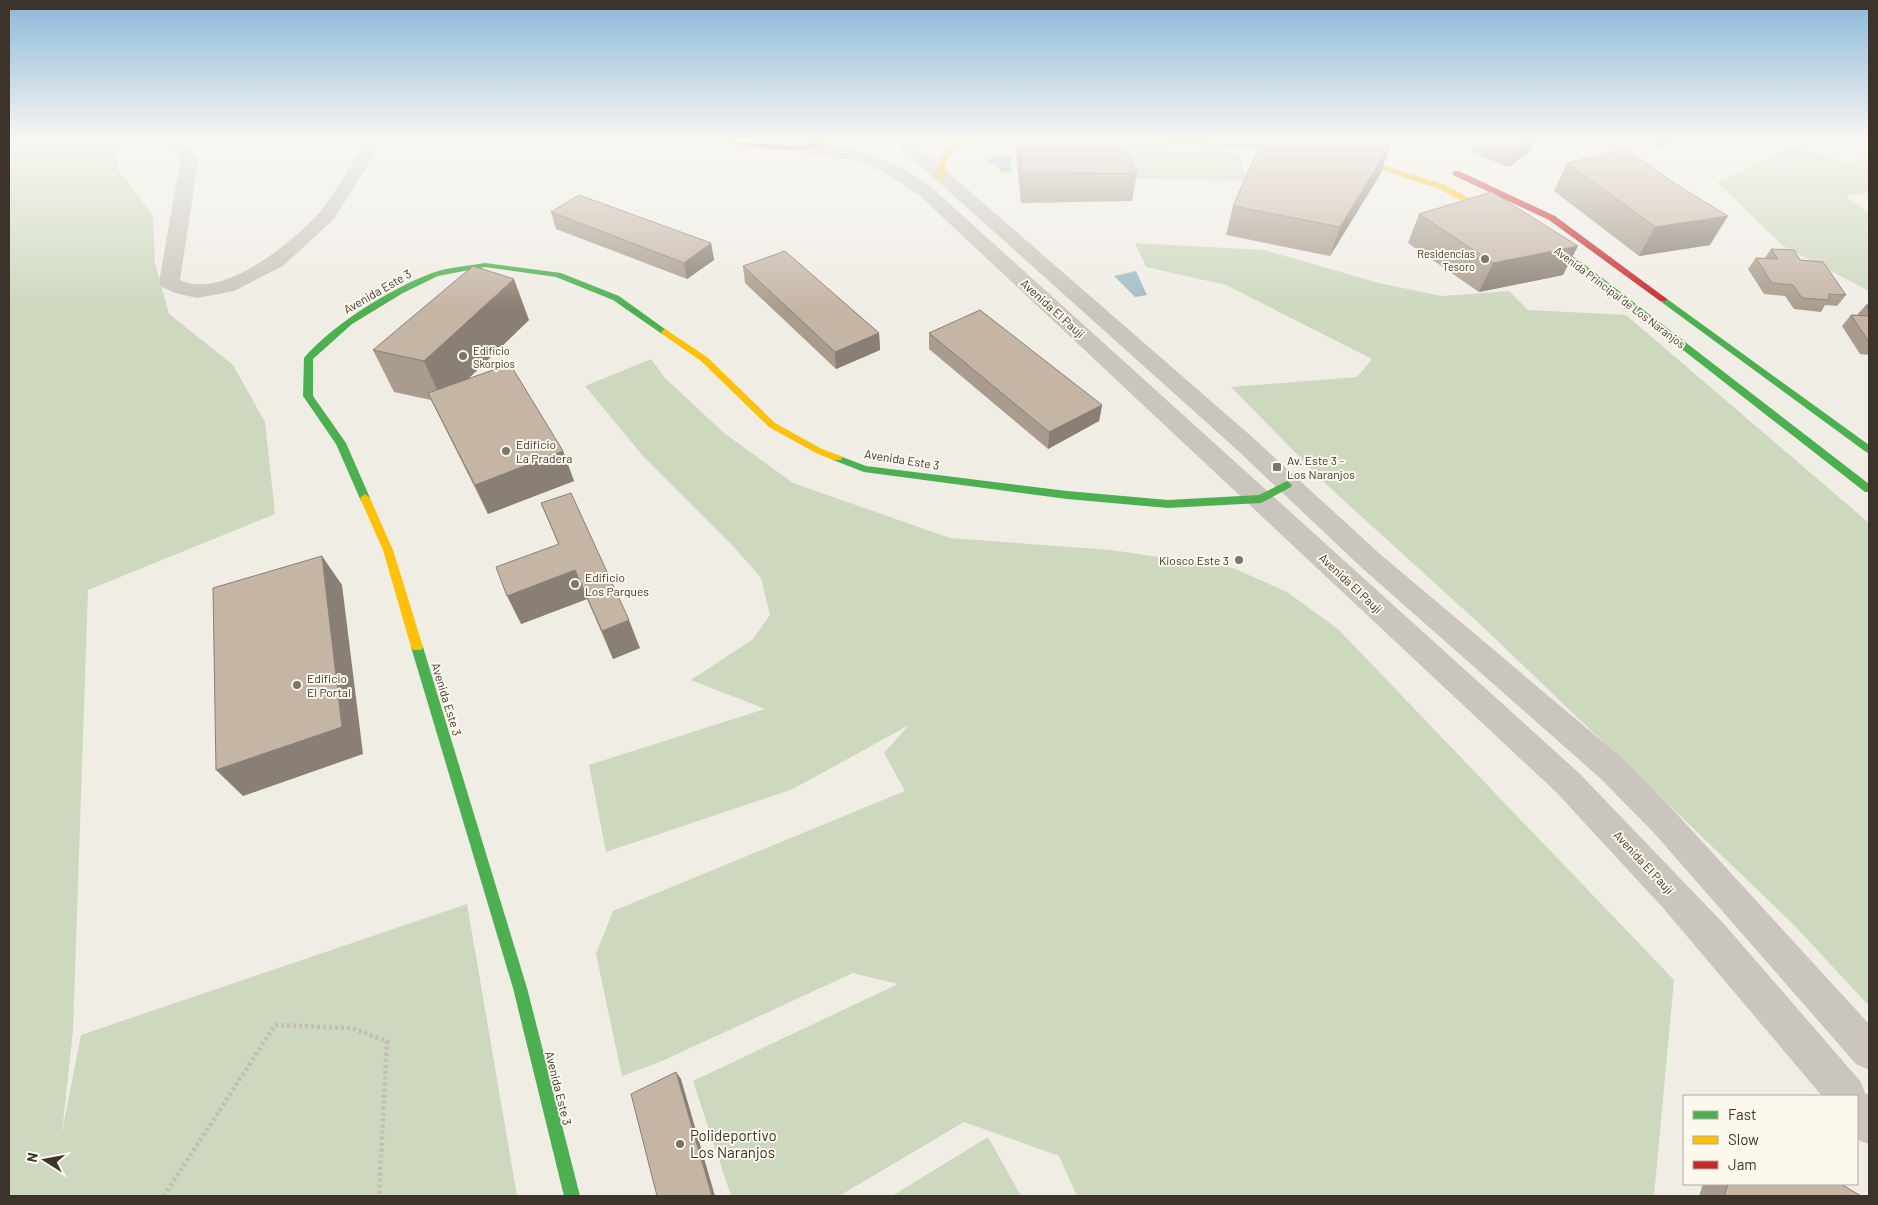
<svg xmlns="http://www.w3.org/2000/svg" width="1878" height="1205" viewBox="0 0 1878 1205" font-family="Barlow,sans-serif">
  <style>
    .green { fill: #cdd8be }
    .water { fill: #9fbbc3 }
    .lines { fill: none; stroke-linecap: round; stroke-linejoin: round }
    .path { stroke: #c3beb5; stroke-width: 4.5; stroke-dasharray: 3 3; stroke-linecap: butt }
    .street { fill: #cac6bd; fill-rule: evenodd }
    .fast { fill: #4caf50; fill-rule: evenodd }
    .slow { fill: #ffc107; fill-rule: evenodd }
    .jam { fill: #c62828; fill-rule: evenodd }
    .wall { fill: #a99c8e }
    .shaded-wall { fill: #8a7f74 }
    .building { fill: #c5b5a5; stroke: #8a7f74 }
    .poi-dot { fill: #7b756b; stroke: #fcf8ed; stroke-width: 2 }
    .labels { text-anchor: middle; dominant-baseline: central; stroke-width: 4; stroke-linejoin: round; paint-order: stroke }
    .far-poi-label { font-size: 11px; fill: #3c342a; stroke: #fcf8ed; text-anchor: end }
    .far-street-label { font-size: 11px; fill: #3c342a; stroke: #fcf8ed }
    .street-label { font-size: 12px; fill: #3c342a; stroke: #fcf8ed }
    .poi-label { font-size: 12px; fill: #3c342a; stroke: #fcf8ed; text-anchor: start }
    .near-poi-label { font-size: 15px; fill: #3c342a; stroke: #fcf8ed; text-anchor: start }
  </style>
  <rect width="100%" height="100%" fill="#f0ede5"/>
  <path class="green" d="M9,141H115L119,170L153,216L155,263L169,314L233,365L265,422L275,514L88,590L73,1031L62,1132L81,1035L467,904L517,1196H9Z
    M1793,146L1849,163L1869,156V193L1845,196L1869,213V291L1783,246L1717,182Z
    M1120,150L1239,153L1247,181L1124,178Z
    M1135,243L1264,250L1379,283L1442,296L1509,291L1528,310L1626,315L1869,523V1006L1793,924L1482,626L1329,487L1231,387L1357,377L1372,359L1226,285L1146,267Z
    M651,359L665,378L724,433L793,483L950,538L1111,550L1233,568L1287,592L1338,629L1674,980L1654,1196H1077L1059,1156L964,1122L839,1196H731L693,1081L898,984L853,973L662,1061L622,1076L596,954L613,911L905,791L884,753L909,725L793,789L606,852L589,765L765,709L691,680L753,639L770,615L761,578L733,546L643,456L585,386Z
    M988,1137L1021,1196H892Z"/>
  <path class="water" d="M995,156L1009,157L1013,160L1010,165L1012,170L1010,172L1002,173L997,165L987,164V160Z
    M1136,271L1147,295L1135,297L1114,276Z"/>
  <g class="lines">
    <path class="path" d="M164,1196L275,1025L351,1028L387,1041L379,1196"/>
    <path class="street" d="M164,141C186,141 189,141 198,161L180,280C223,300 292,243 320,212C337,191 351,164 365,141H383L334,219L283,266L234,291L197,298L175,293L162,287L159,283L180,161L176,152Z
      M893,141H912L1251,436L1380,554L1622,758L1676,813L1869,1024V1070L1856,1064L1654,833L1600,778L1362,568L1235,448Z
      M799,143C852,146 887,155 930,186L1579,773L1724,924L1861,1082L1865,1093L1869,1095V1144L1857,1140V1096H1822L1664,909L1557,793L918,194L887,174L859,161L793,152L790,148L793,144Z"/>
    <path class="fast" d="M1160,141L1264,144L1297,149L1301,151L1297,153L1264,148L1164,143Z
      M1537,236H1543L1584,264L1869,484V492H1865L1578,268L1537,240Z
      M485,263L561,273L619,296L669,332L665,335L662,334L613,300L556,277L485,267L438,276L403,293L352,324L313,359V396L346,443L370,498L369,501H361L336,444L303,396L304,358C333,324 390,289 432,273C448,267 468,266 485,263Z
      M1663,296L1869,445V453L1866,452L1660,301V297Z
      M837,455L866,466L1067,491L1168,500L1259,495L1287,481L1292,485L1291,487L1261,503L1168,508L1067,499L864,472L833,460L832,458L833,456Z
      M417,642L421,644L423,647L527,988L580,1196H564L513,988L411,647L413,644Z"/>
    <path class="slow" d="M961,141H971C955,153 942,152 946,177L939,179C933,161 946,148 961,141Z
      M1343,159L1389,167L1443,184L1506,218L1499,220L1437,188L1384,171L1343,163Z
      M665,329L707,357L775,423L822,449L841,456L842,458L841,460H833L816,453L769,427L701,361L662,334L661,332Z
      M365,494L370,498L393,550L423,647L421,650H413L411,647L383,550L360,498Z"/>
    <path class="jam" d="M721,141L799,146L820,141H833C808,157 753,147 725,143Z
      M1453,171H1459L1555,216L1667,299L1666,301H1660L1549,220L1453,175Z"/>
  </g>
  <path class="wall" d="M1016,141H1121L1137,173L1132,201L1021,203L1016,155Z
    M1469,141H1535L1530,152L1509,167L1470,152L1474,143Z
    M1642,141H1681L1658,149Z
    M1567,163L1710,245L1639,256L1554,191Z
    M1381,173L1330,256L1226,235L1233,206Z
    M551,212L711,243L714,260L687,279L556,229Z
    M1419,214L1563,275L1479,292L1408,243Z
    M1771,249L1800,260L1846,295L1837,306L1825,305L1821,312L1794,309L1785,296L1764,294L1748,269L1756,258H1765Z
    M743,266L879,333L880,350L836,369L745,283Z
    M1866,305H1869V355L1860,354L1842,326L1851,315H1857Z
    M529,320L468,379L563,451L574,481L488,514L431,400L394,392L373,350Z
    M929,333L1102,405L1099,421L1048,449L929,349Z
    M541,503L640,648L613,659L587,599L521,624L558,544Z
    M1703,1184H1841L1861,1196H1699Z"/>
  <path class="shaded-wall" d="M1520,141H1535L1530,152L1509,167Z
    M1662,141H1681L1658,149Z
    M1390,145L1381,173L1330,256L1340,227Z
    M1728,216L1710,245L1639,256L1655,227Z
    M711,243L714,260L687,279L684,263Z
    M1578,246L1563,275L1479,292L1493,263Z
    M514,279L529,320L443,403L424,361Z
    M879,333L880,350L836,369L835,352Z
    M1102,405L1099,421L1048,449L1049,432Z
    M563,451L574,481L488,514L475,485Z
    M322,556L342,585L363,754L243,796L216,770Z
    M575,570L587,599L521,624L507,596Z
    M629,620L640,648L613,659L602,631Z
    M676,1072L681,1079L715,1196H712Z"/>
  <path class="building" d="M1019,141H1121L1137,173L1023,174Z
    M1262,141H1368L1390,145L1340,227L1233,206Z
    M1627,149L1674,183L1728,216L1655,227L1567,163Z
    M1492,192L1578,246L1493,263L1419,214Z
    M579,195L711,243L684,263L551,212Z
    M1771,249L1794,250L1800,260L1823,262L1846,295L1829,294V300L1802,298L1793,285L1772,283L1756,258L1778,259Z
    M785,251L879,333L835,352L743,266Z
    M473,266L514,279L424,361L373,350Z
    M1866,305H1869V310Z
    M980,310L1102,405L1049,432L929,333Z
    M1851,315L1869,316V342Z
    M510,364L563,451L475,485L428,393Z
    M571,493L629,620L602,631L575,570L507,596L496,567L559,544L541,503Z
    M322,556L342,727L216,770L213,588Z
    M676,1072L712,1196H657L631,1094Z
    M1728,1184H1841L1861,1196H1724Z"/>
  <linearGradient id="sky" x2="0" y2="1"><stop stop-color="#8bb7d9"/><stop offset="0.45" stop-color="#f8f7f3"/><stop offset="1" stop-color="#f8f7f3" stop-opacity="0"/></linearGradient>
  <rect width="1878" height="310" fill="url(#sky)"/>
  <g class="poi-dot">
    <circle cx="1485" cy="259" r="5"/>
    <circle cx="463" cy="356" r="5"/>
    <circle cx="506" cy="451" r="5"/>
    <rect x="1272" y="462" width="10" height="10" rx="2.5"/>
    <circle cx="1239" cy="560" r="5"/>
    <circle cx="575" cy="584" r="5"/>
    <circle cx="297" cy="685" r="5"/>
    <circle cx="680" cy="1144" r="5"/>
  </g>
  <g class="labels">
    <g class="far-poi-label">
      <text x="1475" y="253">Residencias<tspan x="1475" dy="13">Tesoro</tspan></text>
      <text x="473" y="350" text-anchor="start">Edificio<tspan x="473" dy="13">Skorpios</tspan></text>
    </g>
    <g class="far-street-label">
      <text transform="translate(1620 297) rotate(37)">Avenida Principal de Los Naranjos</text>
    </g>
    <g class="street-label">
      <text transform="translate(377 291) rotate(-30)">Avenida Este 3</text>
      <text transform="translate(1053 308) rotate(42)">Avenida El Paují</text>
      <text transform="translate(902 459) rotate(9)">Avenida Este 3</text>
      <text transform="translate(1351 583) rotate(43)">Avenida El Paují</text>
      <text transform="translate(447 699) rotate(73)">Avenida Este 3</text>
      <text transform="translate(1644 862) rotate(47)">Avenida El Paují</text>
      <text transform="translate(559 1088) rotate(76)">Avenida Este 3</text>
    </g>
    <g class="poi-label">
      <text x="516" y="444">Edificio<tspan x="516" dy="14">La Pradera</tspan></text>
      <text x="1287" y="460">Av. Este 3 -<tspan x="1287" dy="14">Los Naranjos</tspan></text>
      <text x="1229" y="560" text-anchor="end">Kiosco Este 3</text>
      <text x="585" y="577">Edificio<tspan x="585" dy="14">Los Parques</tspan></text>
      <text x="307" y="678">Edificio<tspan x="307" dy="14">El Portal</tspan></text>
    </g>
    <g class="near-poi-label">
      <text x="690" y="1135">Polideportivo<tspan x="690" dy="17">Los Naranjos</tspan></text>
    </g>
  </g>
  <rect width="1878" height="1205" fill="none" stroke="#3c342a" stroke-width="20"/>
  <rect x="1683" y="1095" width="175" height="90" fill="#fcf8ed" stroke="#afaa9f"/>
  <rect x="1693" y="1111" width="25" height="8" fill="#4caf50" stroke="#afaa9f"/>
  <text x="1728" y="1120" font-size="15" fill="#3c342a">Fast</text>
  <rect x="1693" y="1136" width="25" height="8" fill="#ffc107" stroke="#afaa9f"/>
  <text x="1728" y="1145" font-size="15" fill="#3c342a">Slow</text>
  <rect x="1693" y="1161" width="25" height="8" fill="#c62828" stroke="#afaa9f"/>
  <text x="1728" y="1170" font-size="15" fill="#3c342a">Jam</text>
  <g transform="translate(45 1160) rotate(281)" stroke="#fcf8ed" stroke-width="4" paint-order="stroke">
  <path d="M0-4L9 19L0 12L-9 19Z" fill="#3c342a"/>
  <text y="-8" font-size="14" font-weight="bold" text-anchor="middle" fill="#3c342a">N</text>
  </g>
</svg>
